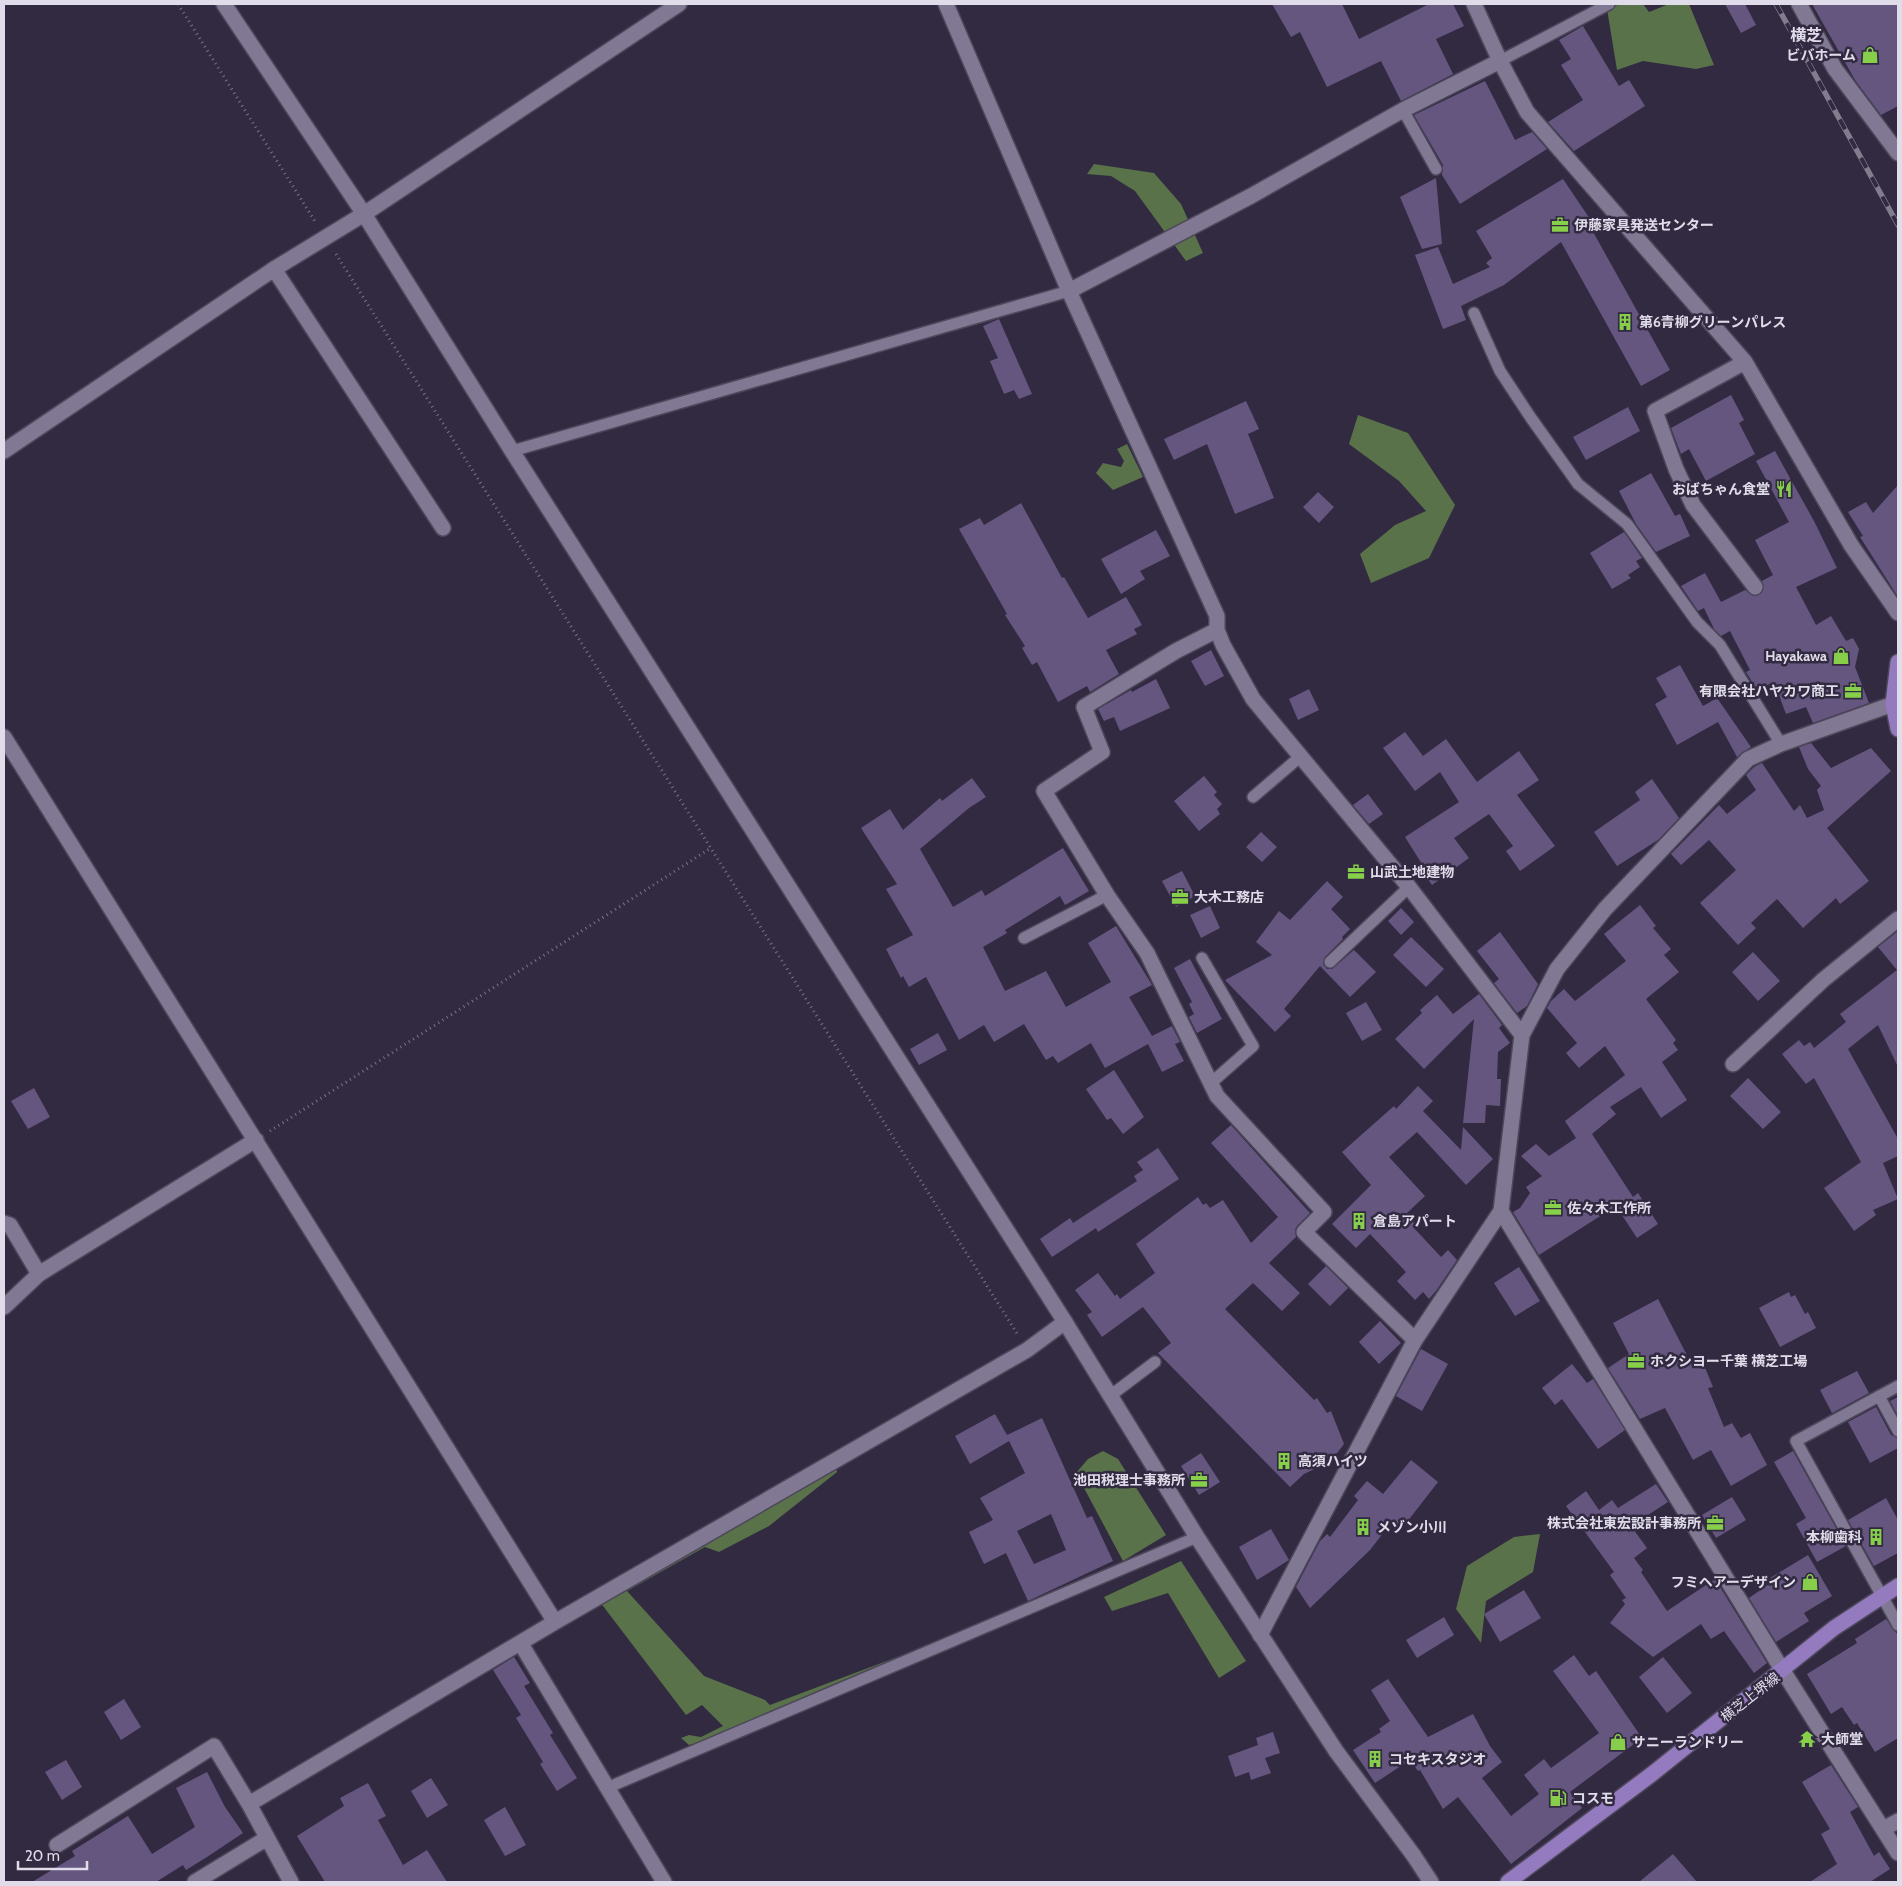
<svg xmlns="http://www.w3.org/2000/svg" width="1902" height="1886" viewBox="0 0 1902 1886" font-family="Cabin,'Noto Sans JP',sans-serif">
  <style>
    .forest { fill: #597249 }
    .building { fill: #655680; fill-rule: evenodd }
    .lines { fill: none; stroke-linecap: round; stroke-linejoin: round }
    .service-casing { stroke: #4d475a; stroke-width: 14 }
    .minor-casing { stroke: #4d475a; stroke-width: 18 }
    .tertiary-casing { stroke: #4d475a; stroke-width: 18 }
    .primary-casing { stroke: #4d475a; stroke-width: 18 }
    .path { stroke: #7b7588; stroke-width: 3; stroke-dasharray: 1 4; stroke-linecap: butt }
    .service { stroke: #817893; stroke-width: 11 }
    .minor { stroke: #817893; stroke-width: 15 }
    .tertiary { stroke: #817893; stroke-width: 15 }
    .primary { stroke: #947abf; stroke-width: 15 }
    .rail-casing { stroke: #827c8f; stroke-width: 5.5 }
    .rail { stroke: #322a41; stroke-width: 4; stroke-dasharray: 11; stroke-linecap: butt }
    .labels { text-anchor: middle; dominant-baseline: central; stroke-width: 5; stroke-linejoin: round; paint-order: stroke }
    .poi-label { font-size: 14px; font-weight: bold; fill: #e0dcea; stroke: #322a41; text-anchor: start }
    .street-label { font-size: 14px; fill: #e0dcea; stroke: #322a41 }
    .quarter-label { font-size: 16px; font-weight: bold; fill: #e0dcea; stroke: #322a41 }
  </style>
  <rect width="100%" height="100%" fill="#322a41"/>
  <path class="forest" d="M1620,4H1643L1649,12L1669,4H1689L1714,65L1696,69L1643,61L1617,70L1607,9Z
    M1094,164L1154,173L1181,204L1203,253L1186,261L1135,191L1111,176L1087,174Z
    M1358,415L1408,433L1455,505L1429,558L1371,583L1360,554L1395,525L1426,511L1399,481L1349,444Z
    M1127,444L1143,477L1113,490L1096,473L1103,463L1121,467L1124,461L1117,449Z
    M1103,1451L1118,1459L1166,1535L1123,1561L1076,1473L1088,1459Z
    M836,1466L837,1472L769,1526L719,1552L705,1547L627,1591L704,1676L765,1700L770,1705L953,1636L714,1739L689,1745L681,1738L689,1735L701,1737L723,1726L702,1705L686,1715L600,1602Z
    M1540,1534L1533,1572L1486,1601L1481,1643L1456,1609L1467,1566L1514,1537Z
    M1181,1561L1246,1661L1219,1678L1168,1593L1112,1611L1104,1597Z"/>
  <path class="building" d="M1272,4H1342L1359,39L1429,4H1453L1464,26L1436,39L1453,74L1401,101L1381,61L1327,87L1300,32L1291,37Z
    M1725,4H1745L1756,25L1741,33Z
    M1812,4H1898V106L1881,115L1855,80Z
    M1583,26L1619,86L1629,80L1645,106L1574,151L1548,122L1583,100L1561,65L1571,59L1559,40Z
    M1485,81L1515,140L1532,132L1547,149L1460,204L1442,175L1443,165L1414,115Z
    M1436,178L1442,244L1422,249L1400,197Z
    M1563,179L1590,219L1587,221L1670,370L1641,386L1561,242L1504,285L1461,306L1466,320L1443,329L1415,255L1438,247L1453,284L1490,267L1486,263L1492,258L1476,231Z
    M999,319L1032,394L1019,399L1014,390L1004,394L990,361L998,358L983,326Z
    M1731,395L1744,420L1739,423L1755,454L1706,481L1689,449L1681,454L1671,428Z
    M1246,401L1259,429L1248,434L1274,498L1235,514L1207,444L1174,460L1164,439Z
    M1628,407L1640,431L1586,460L1573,437Z
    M1775,451L1814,521L1837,568L1796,587L1816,625L1831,616L1846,641L1853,638L1859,649L1855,667L1869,703L1813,723L1806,707L1786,714L1774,682L1757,690L1746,672L1750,670L1730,631L1721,636L1714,629L1704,608L1698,611L1681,586L1705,573L1721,602L1745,590L1756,596L1763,591L1762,581L1773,575L1755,540L1789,522L1756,461Z
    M1651,473L1675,516L1680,514L1690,536L1656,552L1636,524L1619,491Z
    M1898,485V597L1860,537L1863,536L1848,512L1866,502L1873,513Z
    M1318,492L1334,507L1319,523L1303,507Z
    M1021,503L1062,578L1064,577L1088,618L1126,597L1142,625L1134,629L1137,634L1106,650L1119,674L1090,692L1087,686L1058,702L1037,662L1032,665L1022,648L1025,646L1005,615L1007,614L959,529L980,518L984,525Z
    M1156,530L1170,556L1140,571L1145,579L1121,594L1101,559Z
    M1624,532L1642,558L1636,561L1640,567L1628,575L1631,578L1612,589L1590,553Z
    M1211,650L1224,676L1205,686L1191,661Z
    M1680,665L1703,706L1717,698L1751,747L1737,757L1718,722L1677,745L1655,704L1667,697L1656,678Z
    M1156,679L1170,708L1120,731L1114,717L1104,721L1098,709L1131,690L1132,692Z
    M1309,689L1319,710L1298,720L1289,699Z
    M1405,732L1423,756L1446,739L1477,782L1519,751L1539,780L1517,795L1555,846L1520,871L1506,851L1513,846L1489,814L1454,838L1469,858L1432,885L1419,866L1422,864L1405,837L1459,802L1440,772L1415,791L1383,748Z
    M1811,743L1831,768L1871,748L1891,771L1827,828L1869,881L1840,904L1836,898L1803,928L1777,899L1751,923L1756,928L1738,945L1700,903L1736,870L1709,840L1681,865L1671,854L1719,805L1727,814L1756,790L1746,775L1754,767L1762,763L1794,811L1800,805L1807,818L1824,810L1817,790L1821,786L1808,769L1799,747Z
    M1204,776L1217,792L1214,795L1222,804L1217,809L1220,814L1199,831L1174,801Z
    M972,778L986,797L969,808L920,849L953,907L982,890L985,896L1063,848L1089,891L1065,905L1060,896L1005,930L1007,933L983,947L1005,991L1046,971L1066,1007L1111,982L1088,943L1116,926L1152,985L1129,997L1152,1036L1172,1026L1180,1042L1175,1044L1184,1061L1162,1072L1148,1044L1105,1068L1091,1043L1058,1063L1053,1056L1046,1060L1024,1024L994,1042L984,1025L959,1040L926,977L909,987L903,976L901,978L886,949L913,935L886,889L897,884L861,828L890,809L903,830L940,798L942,801Z
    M1652,779L1679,818L1658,840L1617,866L1594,832L1640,800L1635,792Z
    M1368,794L1383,814L1369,824L1353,805Z
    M1261,832L1277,847L1262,862L1246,847Z
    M1182,871L1195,896L1176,907L1162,881Z
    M1327,881L1343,897L1331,909L1350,929L1342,937L1343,939L1325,957L1323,964L1327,969H1332L1354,950L1376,972L1350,997L1320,966L1284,1009L1291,1016L1275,1032L1225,980L1272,955L1256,942L1279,911L1290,920Z
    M1640,905L1656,926L1653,928L1671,949L1664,955L1679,972L1646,999L1676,1040L1673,1043L1678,1050L1662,1062L1687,1100L1661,1118L1641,1087L1610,1107L1616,1114L1592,1134L1633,1197L1638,1193L1658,1224L1637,1238L1616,1206L1539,1255L1513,1212L1520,1208L1530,1193L1526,1187L1542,1176L1521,1156L1536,1144L1549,1156L1576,1138L1565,1121L1625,1075L1605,1046L1579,1068L1566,1053L1577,1043L1547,1008L1551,1001L1564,989L1575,1001L1626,961L1604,934Z
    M1210,906L1220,928L1201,938L1190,915Z
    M1401,908L1414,922L1401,935L1388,921Z
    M1898,931V1067L1878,1025L1848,1049L1898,1139V1156L1883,1163L1898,1199L1873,1210L1876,1215L1854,1231L1824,1188L1861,1162L1814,1078L1806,1084L1782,1054L1799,1040L1804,1046L1810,1042L1814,1048L1846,1022L1840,1014L1897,970L1878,947Z
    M1500,932L1538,984L1527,1006L1517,1013L1494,983L1499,979L1477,951Z
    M1411,937L1444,969L1426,987L1393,955Z
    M1753,952L1780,981L1758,1001L1732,972Z
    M1190,959L1222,1019L1197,1033L1189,1017L1194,1014L1189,1004L1192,1002L1174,968Z
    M1479,994L1502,1025L1499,1028L1510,1043L1498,1052L1497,1079H1501L1500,1106L1486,1105L1485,1123H1463L1474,1019L1424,1069L1395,1039L1422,1013L1420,1010L1437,995L1453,1014Z
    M1366,1002L1382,1030L1362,1041L1346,1013Z
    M938,1033L947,1050L919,1065L910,1049Z
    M1114,1070L1144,1117L1123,1134L1111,1118L1107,1120L1086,1089Z
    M1748,1078L1781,1112L1763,1129L1730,1096Z
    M1418,1086L1433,1101L1423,1111L1461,1150L1463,1127L1493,1159L1466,1185L1417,1132L1389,1157L1425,1196L1406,1214L1415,1224L1413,1227L1441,1257L1448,1250L1457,1260L1436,1291L1429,1299L1423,1292L1415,1300L1397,1281L1406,1272L1370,1234L1356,1248L1332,1224L1371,1185L1342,1152L1394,1106L1396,1109Z
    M34,1088L50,1117L28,1129L11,1101Z
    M1231,1125L1310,1213L1297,1226L1295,1230L1296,1237L1269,1263L1300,1293L1282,1311L1253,1283L1225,1309L1314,1400L1317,1398L1327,1413L1331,1411L1344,1444L1331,1461L1304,1474L1290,1487L1158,1353L1171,1343L1143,1307L1102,1337L1087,1315L1092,1312L1075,1290L1098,1273L1115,1296L1117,1294L1120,1299L1155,1273L1136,1244L1198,1197L1203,1205L1206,1203L1210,1208L1223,1200L1251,1243L1278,1217L1211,1143Z
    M1158,1148L1179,1179L1098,1232L1096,1228L1052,1257L1040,1239L1070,1218L1073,1223L1137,1181L1134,1176L1143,1170L1137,1162Z
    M1326,1266L1348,1288L1330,1306L1308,1284Z
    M1519,1267L1540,1301L1515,1316L1494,1283Z
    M1789,1292L1791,1297L1795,1295L1805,1314L1808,1312L1816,1328L1780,1347L1759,1308Z
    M1658,1299L1691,1363L1701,1358L1713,1387L1708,1388L1724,1427L1732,1423L1741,1438L1750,1433L1767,1465L1731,1486L1711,1450L1693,1460L1665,1408L1640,1419L1608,1368L1629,1354L1613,1323Z
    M1380,1321L1401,1343L1379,1364L1359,1342Z
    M1421,1349L1448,1364L1422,1411L1396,1396Z
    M1572,1364L1587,1383L1593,1379L1625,1430L1598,1449L1562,1399L1555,1405L1542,1388Z
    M1857,1371L1869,1393L1832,1413L1820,1390Z
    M1898,1397V1416L1890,1401Z
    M1876,1407L1891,1435L1898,1438V1448L1870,1463L1848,1422Z
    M995,1414L1007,1435L1042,1418L1087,1518L1092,1516L1113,1561L1028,1601L1006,1553L984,1564L969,1532L993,1520L980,1498L1025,1473L1009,1441L970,1464L955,1436ZM1051,1514L1066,1550L1034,1564L1017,1531Z
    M1793,1451L1846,1546L1817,1562L1796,1524L1806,1518L1774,1462Z
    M1201,1453L1220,1482L1199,1495L1181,1466Z
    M1411,1460L1438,1482L1400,1531L1391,1523L1370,1550L1310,1608L1296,1587L1320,1541L1327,1534L1330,1537L1358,1500L1354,1496L1367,1481L1383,1494Z
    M1656,1484L1668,1502L1631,1526L1647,1548L1634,1558L1643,1570L1641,1572L1667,1611L1715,1579L1767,1663L1754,1673L1724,1631L1711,1639L1701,1624L1653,1657L1610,1623L1625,1604L1622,1600L1626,1598L1610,1575L1614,1572L1566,1506L1586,1491L1599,1510L1612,1500L1618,1508Z
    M1732,1497L1746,1520L1716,1538L1702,1515Z
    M1886,1498L1898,1520V1553L1874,1566L1848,1520Z
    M1271,1529L1289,1560L1257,1580L1239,1547Z
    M1808,1555L1832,1596L1804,1613L1809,1621L1776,1642L1749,1598L1772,1582L1770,1578Z
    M1524,1590L1541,1618L1500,1642L1484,1614Z
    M1444,1617L1454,1635L1417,1658L1406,1640Z
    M1886,1619L1898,1635V1738L1875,1752L1857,1723L1854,1725L1842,1707L1831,1714L1807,1674L1857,1643L1855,1639Z
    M1574,1655L1589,1676L1596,1671L1642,1738L1570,1792L1582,1808L1511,1864L1458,1797L1443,1809L1420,1770L1418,1771L1410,1760L1375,1783L1353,1750L1381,1732L1379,1729L1390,1721L1371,1690L1388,1679L1428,1737L1473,1714L1490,1746L1502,1762L1482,1778L1511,1816L1539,1794L1524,1775L1544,1759L1551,1768L1599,1733L1553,1671Z
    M514,1657L530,1683L524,1686L553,1733L550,1735L577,1778L557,1791L540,1764L543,1762L516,1718L521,1715L493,1670Z
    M1663,1657L1692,1693L1667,1713L1639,1677Z
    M124,1699L141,1727L121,1740L104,1712Z
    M1273,1732L1280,1753L1265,1758L1271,1773L1251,1780L1249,1772L1235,1777L1228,1756L1258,1745L1256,1738Z
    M66,1760L82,1787L62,1800L45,1772Z
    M1831,1765L1858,1807L1850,1812L1874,1856L1879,1852L1890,1869L1870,1882H1810L1837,1864L1821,1834L1830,1829L1802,1782Z
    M207,1772L225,1807L243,1833L207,1857L186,1870L183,1865L156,1882H32L75,1856L72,1851L128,1816L152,1854L195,1827L176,1788Z
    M431,1778L448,1805L427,1818L411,1791Z
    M368,1783L386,1816L378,1820L403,1865L427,1850L447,1882H325L297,1836L344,1806L340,1798Z
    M505,1807L526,1845L505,1856L484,1820Z
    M1673,1854L1697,1882H1639Z"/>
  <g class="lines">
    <g class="service-casing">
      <path id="service" d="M1500,61L1609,4
        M1403,110L1436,169
        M1474,313L1500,371L1531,418L1578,484L1627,524L1697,622L1720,645L1781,744
        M512,451L1069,291
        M1253,797L1301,756
        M1024,938L1107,895
        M1202,958L1253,1046L1211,1083
        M1330,962L1409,887
        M1898,1386L1796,1441L1898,1625
        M1110,1396L1155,1362
        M1879,1396L1898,1431
        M609,1787L1197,1537"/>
    </g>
    <g class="minor-casing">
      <path id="minor" d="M946,4L1069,291L1217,616V630L1223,645L1253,699L1409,887L1522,1035
        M1474,4L1500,61L1527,112L1745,362L1851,545L1898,613
        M1799,4L1835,69L1898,153
        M364,214L679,4
        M274,269L443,528
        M1069,291L1251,196L1403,110L1500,61
        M1745,362L1655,411L1676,469L1693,505L1755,587
        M1217,630L1176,651L1084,707L1102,752L1044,791L1107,895L1147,953L1217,1096L1324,1212L1304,1232L1415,1340
        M4,737L555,1622
        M1733,1064L1823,980L1898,919
        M1501,1211L1783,1671L1898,1853
        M4,1223L10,1225L39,1274
        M4,1307L39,1274L256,1140
        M1260,1635L1415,1340L1501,1211L1522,1035L1557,969L1605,909L1748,759L1781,744L1893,704
        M521,1644L664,1882
        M1883,1829L1898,1821
        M57,1845L214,1746L249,1804
        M195,1882L267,1838
        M291,1882L249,1804L555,1622L1027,1350L1065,1322"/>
    </g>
    <g class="tertiary-casing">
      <path id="tertiary" d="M224,4L364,214L512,451L1065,1322L1197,1537L1336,1751L1414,1856L1431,1882
        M4,451L274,269L364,214"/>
    </g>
    <g class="primary-casing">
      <path id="primary" d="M1898,662L1893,704L1898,729
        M1508,1882L1652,1774L1834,1628L1898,1586"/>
    </g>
    <path class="path" d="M178,4L316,223
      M336,254L1018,1335
      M270,1131L711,848"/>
    <use href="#service" class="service"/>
    <use href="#minor" class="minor"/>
    <use href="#tertiary" class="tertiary"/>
    <use href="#primary" class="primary"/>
    <g class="rail-casing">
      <path id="rail" d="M1776,4L1898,225"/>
    </g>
    <use href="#rail" class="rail"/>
  </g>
  <defs>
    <g id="shop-bare" transform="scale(1.35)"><path d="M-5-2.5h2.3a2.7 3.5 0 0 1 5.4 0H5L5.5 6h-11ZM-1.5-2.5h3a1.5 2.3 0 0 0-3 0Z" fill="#87cf4b" stroke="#322a41" stroke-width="2.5" paint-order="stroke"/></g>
    <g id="office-bare" transform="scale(1.35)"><path d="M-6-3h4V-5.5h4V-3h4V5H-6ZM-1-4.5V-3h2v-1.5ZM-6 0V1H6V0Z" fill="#87cf4b" stroke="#322a41" stroke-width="2.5" paint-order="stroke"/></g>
    <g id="building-bare" transform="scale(1.35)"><path d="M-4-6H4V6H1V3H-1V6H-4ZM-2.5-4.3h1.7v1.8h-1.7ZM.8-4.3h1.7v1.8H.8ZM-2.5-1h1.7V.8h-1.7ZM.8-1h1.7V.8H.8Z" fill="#87cf4b" stroke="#322a41" stroke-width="2.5" paint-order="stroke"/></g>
    <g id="restaurant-bare" transform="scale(1.35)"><path d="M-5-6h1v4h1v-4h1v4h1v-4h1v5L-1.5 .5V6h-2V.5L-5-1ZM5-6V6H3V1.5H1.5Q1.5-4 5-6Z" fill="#87cf4b" stroke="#322a41" stroke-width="2.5" paint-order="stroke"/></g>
    <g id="temple-bare" transform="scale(1.35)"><path d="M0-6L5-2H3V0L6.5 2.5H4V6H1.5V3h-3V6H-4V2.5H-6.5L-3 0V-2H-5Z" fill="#87cf4b" stroke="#322a41" stroke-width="2.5" paint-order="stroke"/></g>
    <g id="fuel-bare" transform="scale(1.35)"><path d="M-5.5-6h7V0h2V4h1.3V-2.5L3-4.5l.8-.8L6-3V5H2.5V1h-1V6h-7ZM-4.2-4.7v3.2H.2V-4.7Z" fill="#87cf4b" stroke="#322a41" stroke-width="2.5" paint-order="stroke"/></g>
  </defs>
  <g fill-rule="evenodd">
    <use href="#shop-bare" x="1870" y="55"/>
    <use href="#office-bare" x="1560" y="225"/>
    <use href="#building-bare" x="1625" y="322"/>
    <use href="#restaurant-bare" x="1784" y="489"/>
    <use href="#shop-bare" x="1841" y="656"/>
    <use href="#office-bare" x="1853" y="691"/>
    <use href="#office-bare" x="1356" y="872"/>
    <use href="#office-bare" x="1180" y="897"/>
    <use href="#office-bare" x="1553" y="1208"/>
    <use href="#building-bare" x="1359" y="1221"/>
    <use href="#office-bare" x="1636" y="1361"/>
    <use href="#building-bare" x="1284" y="1461"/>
    <use href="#office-bare" x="1199" y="1480"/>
    <use href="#office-bare" x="1715" y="1523"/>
    <use href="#building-bare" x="1363" y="1527"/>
    <use href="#building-bare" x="1876" y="1537"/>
    <use href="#shop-bare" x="1810" y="1582"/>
    <use href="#temple-bare" x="1807" y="1739"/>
    <use href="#shop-bare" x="1618" y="1742"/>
    <use href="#building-bare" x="1375" y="1759"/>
    <use href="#fuel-bare" x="1558" y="1798"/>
  </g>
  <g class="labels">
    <g class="poi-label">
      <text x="1856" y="55" text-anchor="end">ビバホーム</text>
      <text x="1574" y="225">伊藤家具発送センター</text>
      <text x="1639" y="322">第6青柳グリーンパレス</text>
      <text x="1770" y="489" text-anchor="end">おばちゃん食堂</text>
      <text x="1827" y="656" text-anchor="end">Hayakawa</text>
      <text x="1839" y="691" text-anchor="end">有限会社ハヤカワ商工</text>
      <text x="1370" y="872">山武土地建物</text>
      <text x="1194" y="897">大木工務店</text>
      <text x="1567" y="1208">佐々木工作所</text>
      <text x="1373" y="1221">倉島アパート</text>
      <text x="1650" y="1361">ホクシヨー千葉 横芝工場</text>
      <text x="1298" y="1461">高須ハイツ</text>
      <text x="1185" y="1480" text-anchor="end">池田税理士事務所</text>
      <text x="1701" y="1523" text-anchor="end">株式会社東宏設計事務所</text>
      <text x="1377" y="1527">メゾン小川</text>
      <text x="1862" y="1537" text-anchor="end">本柳歯科</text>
      <text x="1796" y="1582" text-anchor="end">フミヘアーデザイン</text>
      <text x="1821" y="1739">大師堂</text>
      <text x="1632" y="1742">サニーランドリー</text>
      <text x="1389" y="1759">コセキスタジオ</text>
      <text x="1572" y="1798">コスモ</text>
    </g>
    <g class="street-label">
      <text transform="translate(1750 1697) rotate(-38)">横芝上堺線</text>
    </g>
    <g class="quarter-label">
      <text x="1806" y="35">横芝</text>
    </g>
  </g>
  <rect width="1902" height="1886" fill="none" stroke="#e0dcea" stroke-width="10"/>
  <path d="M18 1861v8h69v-8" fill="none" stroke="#e0dcea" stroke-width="2.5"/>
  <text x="25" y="1861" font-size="15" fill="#e0dcea" stroke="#322a41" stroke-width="4" paint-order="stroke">20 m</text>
</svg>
